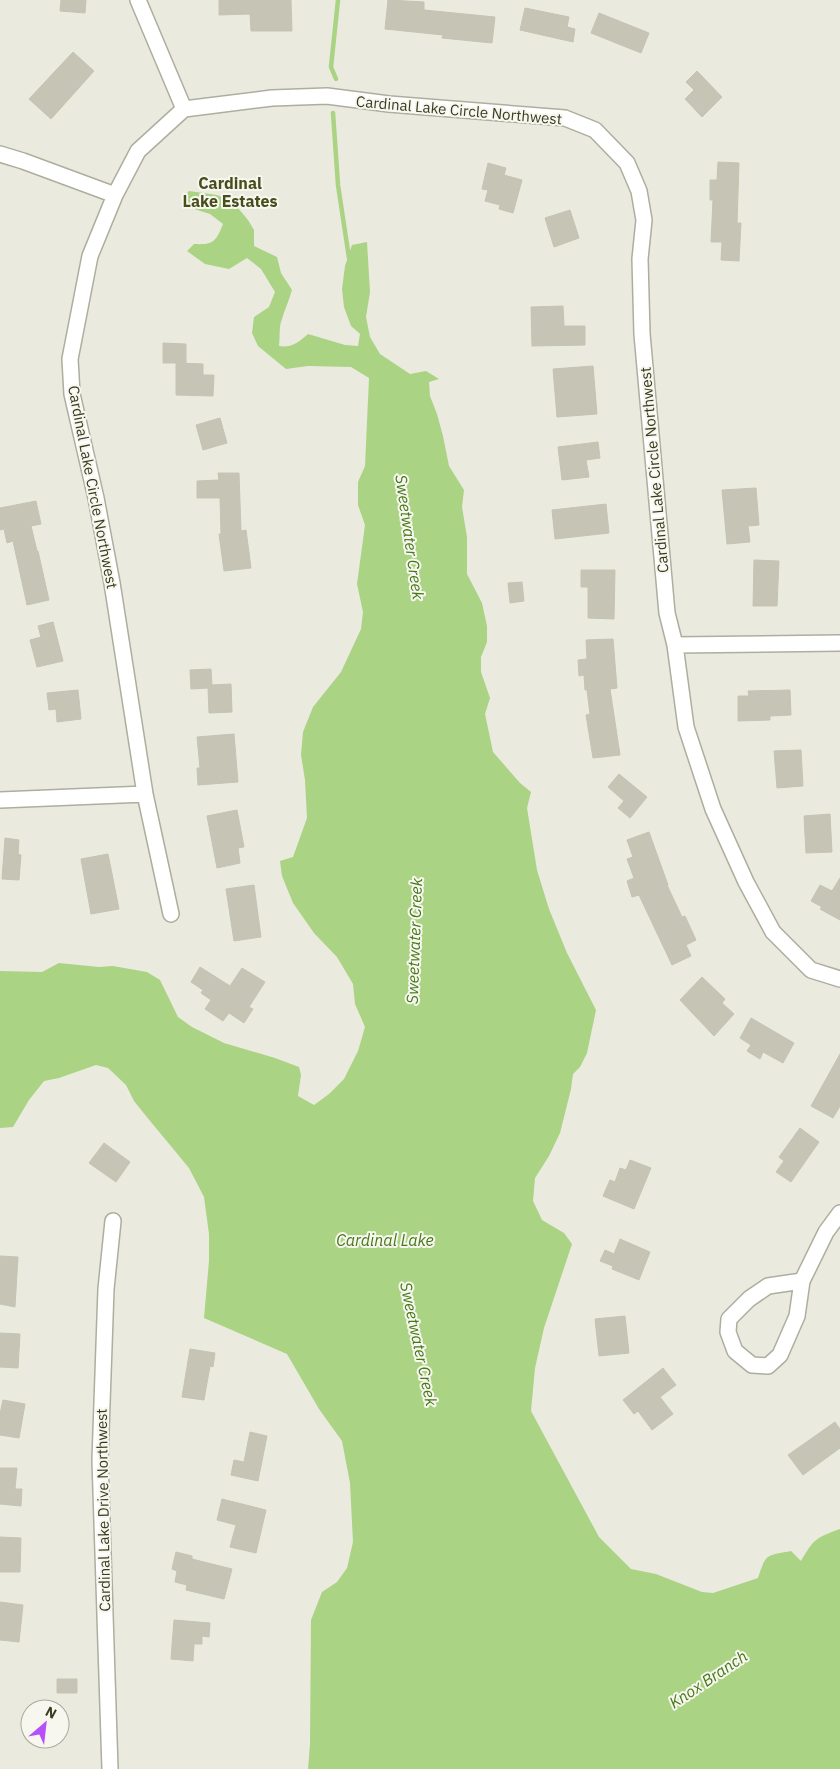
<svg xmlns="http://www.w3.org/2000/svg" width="840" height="1769" viewBox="0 0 840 1769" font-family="'IBM Plex Sans',sans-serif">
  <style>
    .water { fill: #aad384 }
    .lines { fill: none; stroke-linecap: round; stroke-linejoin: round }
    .stream { stroke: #aad384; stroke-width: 4.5 }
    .building { fill: #c6c4b4; stroke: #c5c4b1 }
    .minor-casing { stroke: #aeae9e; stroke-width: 18 }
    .minor { stroke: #fff; stroke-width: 15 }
    .labels { text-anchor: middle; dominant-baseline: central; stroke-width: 4; stroke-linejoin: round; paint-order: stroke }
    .street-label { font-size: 15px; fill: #393b1f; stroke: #f7f6ef }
    .neighbourhood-label { font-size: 16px; font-weight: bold; fill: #484e1b; stroke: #f7f6ef }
    .water-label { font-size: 16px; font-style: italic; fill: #457917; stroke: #f7f6ef }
  </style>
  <rect width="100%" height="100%" fill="#ebeadf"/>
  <path class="water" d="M189,191L217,195L233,202L248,220L254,230V246L277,257L281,273L292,290C289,301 284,311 281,322C279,329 280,339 279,346C292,348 299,342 308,334L345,345L358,346L360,334L351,326L344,307L342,289L345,266L352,245L367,242L370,292L366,317L370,337L380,354L410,374L426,371L439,379L429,382L430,396L437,414L443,436L449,466L464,490L462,507L467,537V574L482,603L487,626V642L481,657V672L490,698L485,714L493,752L520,783L531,792L527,808L537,870L549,909L567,953L596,1010L587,1053L580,1067L573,1074L571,1089L560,1133L549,1156L535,1178L533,1201L542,1220L564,1233L572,1244L544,1328L535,1368L531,1411L599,1537L631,1569L656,1574L702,1592L713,1593L758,1578C766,1553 766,1556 791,1551L801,1561C814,1539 815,1538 840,1529V1769H308L310,1744L311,1620L322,1592L337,1582L347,1568L353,1542L350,1483L342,1441L319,1409L287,1354L204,1318L209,1261V1234L204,1197L189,1168L146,1116L134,1101L126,1085L108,1068L96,1065L59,1078L44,1081L29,1100L13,1127L0,1128V971L42,972L59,963L99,967L113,966L147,972L160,980L178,1017L192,1027L224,1043L275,1058L299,1067L301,1075L298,1096L314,1105L329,1094L344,1079L358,1051L365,1027L355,1004L353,984L337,957L314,933L293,903L282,876L280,861L293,857L307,818L305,780L301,755L303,732L313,707L341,672L361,629L363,612L357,584L365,525L358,505V482L365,466L369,378L351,367L308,366L286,369L258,346L252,333L254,317L269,307L275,292L261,269L247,258L229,269L205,264L187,251L194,244C213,245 216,242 223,224L210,214L191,208L184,197Z"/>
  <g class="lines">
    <path class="stream" d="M336,79L331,67L338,0
      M333,113L338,185L349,258"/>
  </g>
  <path class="building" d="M61,0H86L85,13L60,11Z
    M219,0H291L292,31H251L250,14L219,15Z
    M388,0L424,2V10L495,17L492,43L442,38L443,35L385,29Z
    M525,8L569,17L567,27L575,29L573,42L520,30Z
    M599,13L649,33L641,53L591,33Z
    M73,52L94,71L51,119L29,99Z
    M697,71L722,97L702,117L685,99L694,90L686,82Z
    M718,162L739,163L737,223H741L739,261L721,260L722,242H711L713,200H710V180H717Z
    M488,163L506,168L504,175L522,180L513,213L499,209L500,205L485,201L488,190L482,189Z
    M570,210L579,238L554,247L545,218Z
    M563,306L564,326H585V345L532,346L531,307Z
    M163,343L186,344V363H163Z
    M176,363L203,364V375H214L213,396L176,395Z
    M593,366L597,414L557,417L553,369Z
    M220,418L227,443L203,450L196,425Z
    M598,442L600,458L586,460L589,477L562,480L558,447Z
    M218,473H239L241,531L246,530L251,568L224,571L219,534H221L220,498H197V481L219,480Z
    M756,488L759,525L748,526L750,542L727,544L722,490Z
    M36,501L41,524L31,526L37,551H38L49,600L27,605L13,541L7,543L4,529L0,530V508Z
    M606,504L609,533L555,539L552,510Z
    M754,560L779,561L777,606H753Z
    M581,570H615L614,619L588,618V587H581Z
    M522,582L524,601L510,603L508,583Z
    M53,622L63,661L37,667L30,640L41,637L38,626Z
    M613,639L617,688L610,689L620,755L593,758L586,715L590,714L587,690H585L584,675L579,676L578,660L587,659L586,640Z
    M211,669L212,685L231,684L232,712L209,713L208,688L191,689L190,670Z
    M78,690L81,719L57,722L56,709L49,710L47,693Z
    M790,690L791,715L770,716V720L738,721V696H749L748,691Z
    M234,734L238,782L198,785L197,768H200L197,737Z
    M801,750L803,786L777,788L774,751Z
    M619,774L647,797L630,818L618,808L624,801L608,787Z
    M237,810L244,847L238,848L240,863L217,868L207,816Z
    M830,814L832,852L806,853L804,816Z
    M649,832L668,885H667L682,917L685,916L696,940L686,945L691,956L672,965L639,895L632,897L627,881L634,878L627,859L633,857L627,840Z
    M5,838L19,840L18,854L21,855L19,880L2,879Z
    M108,854L119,909L91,914L81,859Z
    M840,878V920L820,909L822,907L811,901L820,885L832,891Z
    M254,885L261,937L234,941L226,889Z
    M200,967L230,986L242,968L265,982L249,1007L253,1009L244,1023L229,1013L223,1021L205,1009L211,1000L201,993L203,990L191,982Z
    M702,977L725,999L722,1003L734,1014L714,1036L680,1000Z
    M751,1018L794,1043L783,1063L763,1052L760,1059L747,1051L751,1045L740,1038Z
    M840,1054V1106L833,1118L811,1106Z
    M800,1128L819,1142L791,1182L776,1172L784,1161L779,1157Z
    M104,1143L130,1162L116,1182L89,1163Z
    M630,1160L651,1168L634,1209L603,1196L610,1180L615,1182L620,1168L626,1170Z
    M620,1239L650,1252L639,1280L612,1269L613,1266L600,1261L605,1250L614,1254Z
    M0,1256L18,1257L15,1307L0,1304Z
    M625,1316L629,1353L599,1356L595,1319Z
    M0,1333L20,1334L18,1368L0,1367Z
    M190,1349L215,1353L213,1367L210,1366L204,1400L182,1397Z
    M663,1368L676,1385L660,1397L673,1414L652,1430L638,1411L634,1414L623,1400Z
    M3,1400L25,1404L19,1438L0,1435V1414Z
    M835,1422L840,1429V1448L803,1475L788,1455Z
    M250,1432L267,1436L258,1481L231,1475L234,1460L244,1462Z
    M0,1468H17L15,1489H22L21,1506L0,1504Z
    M222,1499L266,1510L256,1553L230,1547L236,1525L217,1520Z
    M0,1537L21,1538L20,1572H0Z
    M176,1552L192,1556V1559L232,1569L224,1599L186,1590L187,1585L175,1582L177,1571L172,1569Z
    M0,1602L23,1605L19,1642L0,1640Z
    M174,1620L210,1623L209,1637L202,1636V1644H194L193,1661L171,1659Z
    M57,1679H77V1693H57Z"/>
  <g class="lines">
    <g class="minor-casing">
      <path id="minor" d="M138,0L184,109
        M0,154L23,161L115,195
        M675,645L840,643
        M0,800L145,794
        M171,914L145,794L112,583L96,498L72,394L70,359L90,256L115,195L138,151L184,109L272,98L327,96L389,104L565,118L595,130L627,163L639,191L644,220L640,259L642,334L667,613L675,645L686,727L713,809L746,882L773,932L811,970L840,979
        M802,1281L768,1286L749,1299L729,1319L728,1332L735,1351L752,1365L768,1366L780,1355L797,1316L802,1281L826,1232L840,1213
        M110,1769L100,1460L106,1289L113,1221"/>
    </g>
    <use href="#minor" class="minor"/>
  </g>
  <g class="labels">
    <g class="street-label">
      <text transform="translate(459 110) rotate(5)">Cardinal Lake Circle Northwest</text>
      <text transform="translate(654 470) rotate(-95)">Cardinal Lake Circle Northwest</text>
      <text transform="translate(93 487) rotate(79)">Cardinal Lake Circle Northwest</text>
      <text transform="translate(103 1510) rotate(-91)">Cardinal Lake Drive Northwest</text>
    </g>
    <g class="neighbourhood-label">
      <text x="230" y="183">Cardinal<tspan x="230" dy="18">Lake Estates</tspan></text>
    </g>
    <g class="water-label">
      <text transform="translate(410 537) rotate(82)">Sweetwater Creek</text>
      <text transform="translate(414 941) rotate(-88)">Sweetwater Creek</text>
      <text x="385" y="1240">Cardinal Lake</text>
      <text transform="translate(419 1344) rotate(78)">Sweetwater Creek</text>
      <text transform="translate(708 1679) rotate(-34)">Knox Branch</text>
    </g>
  </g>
  <g transform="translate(45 1724) rotate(28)"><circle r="24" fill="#f7f6ef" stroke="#abab9c"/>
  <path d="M0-4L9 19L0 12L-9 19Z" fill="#b650f8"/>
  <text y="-8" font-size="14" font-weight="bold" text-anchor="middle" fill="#393b1f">N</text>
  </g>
</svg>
